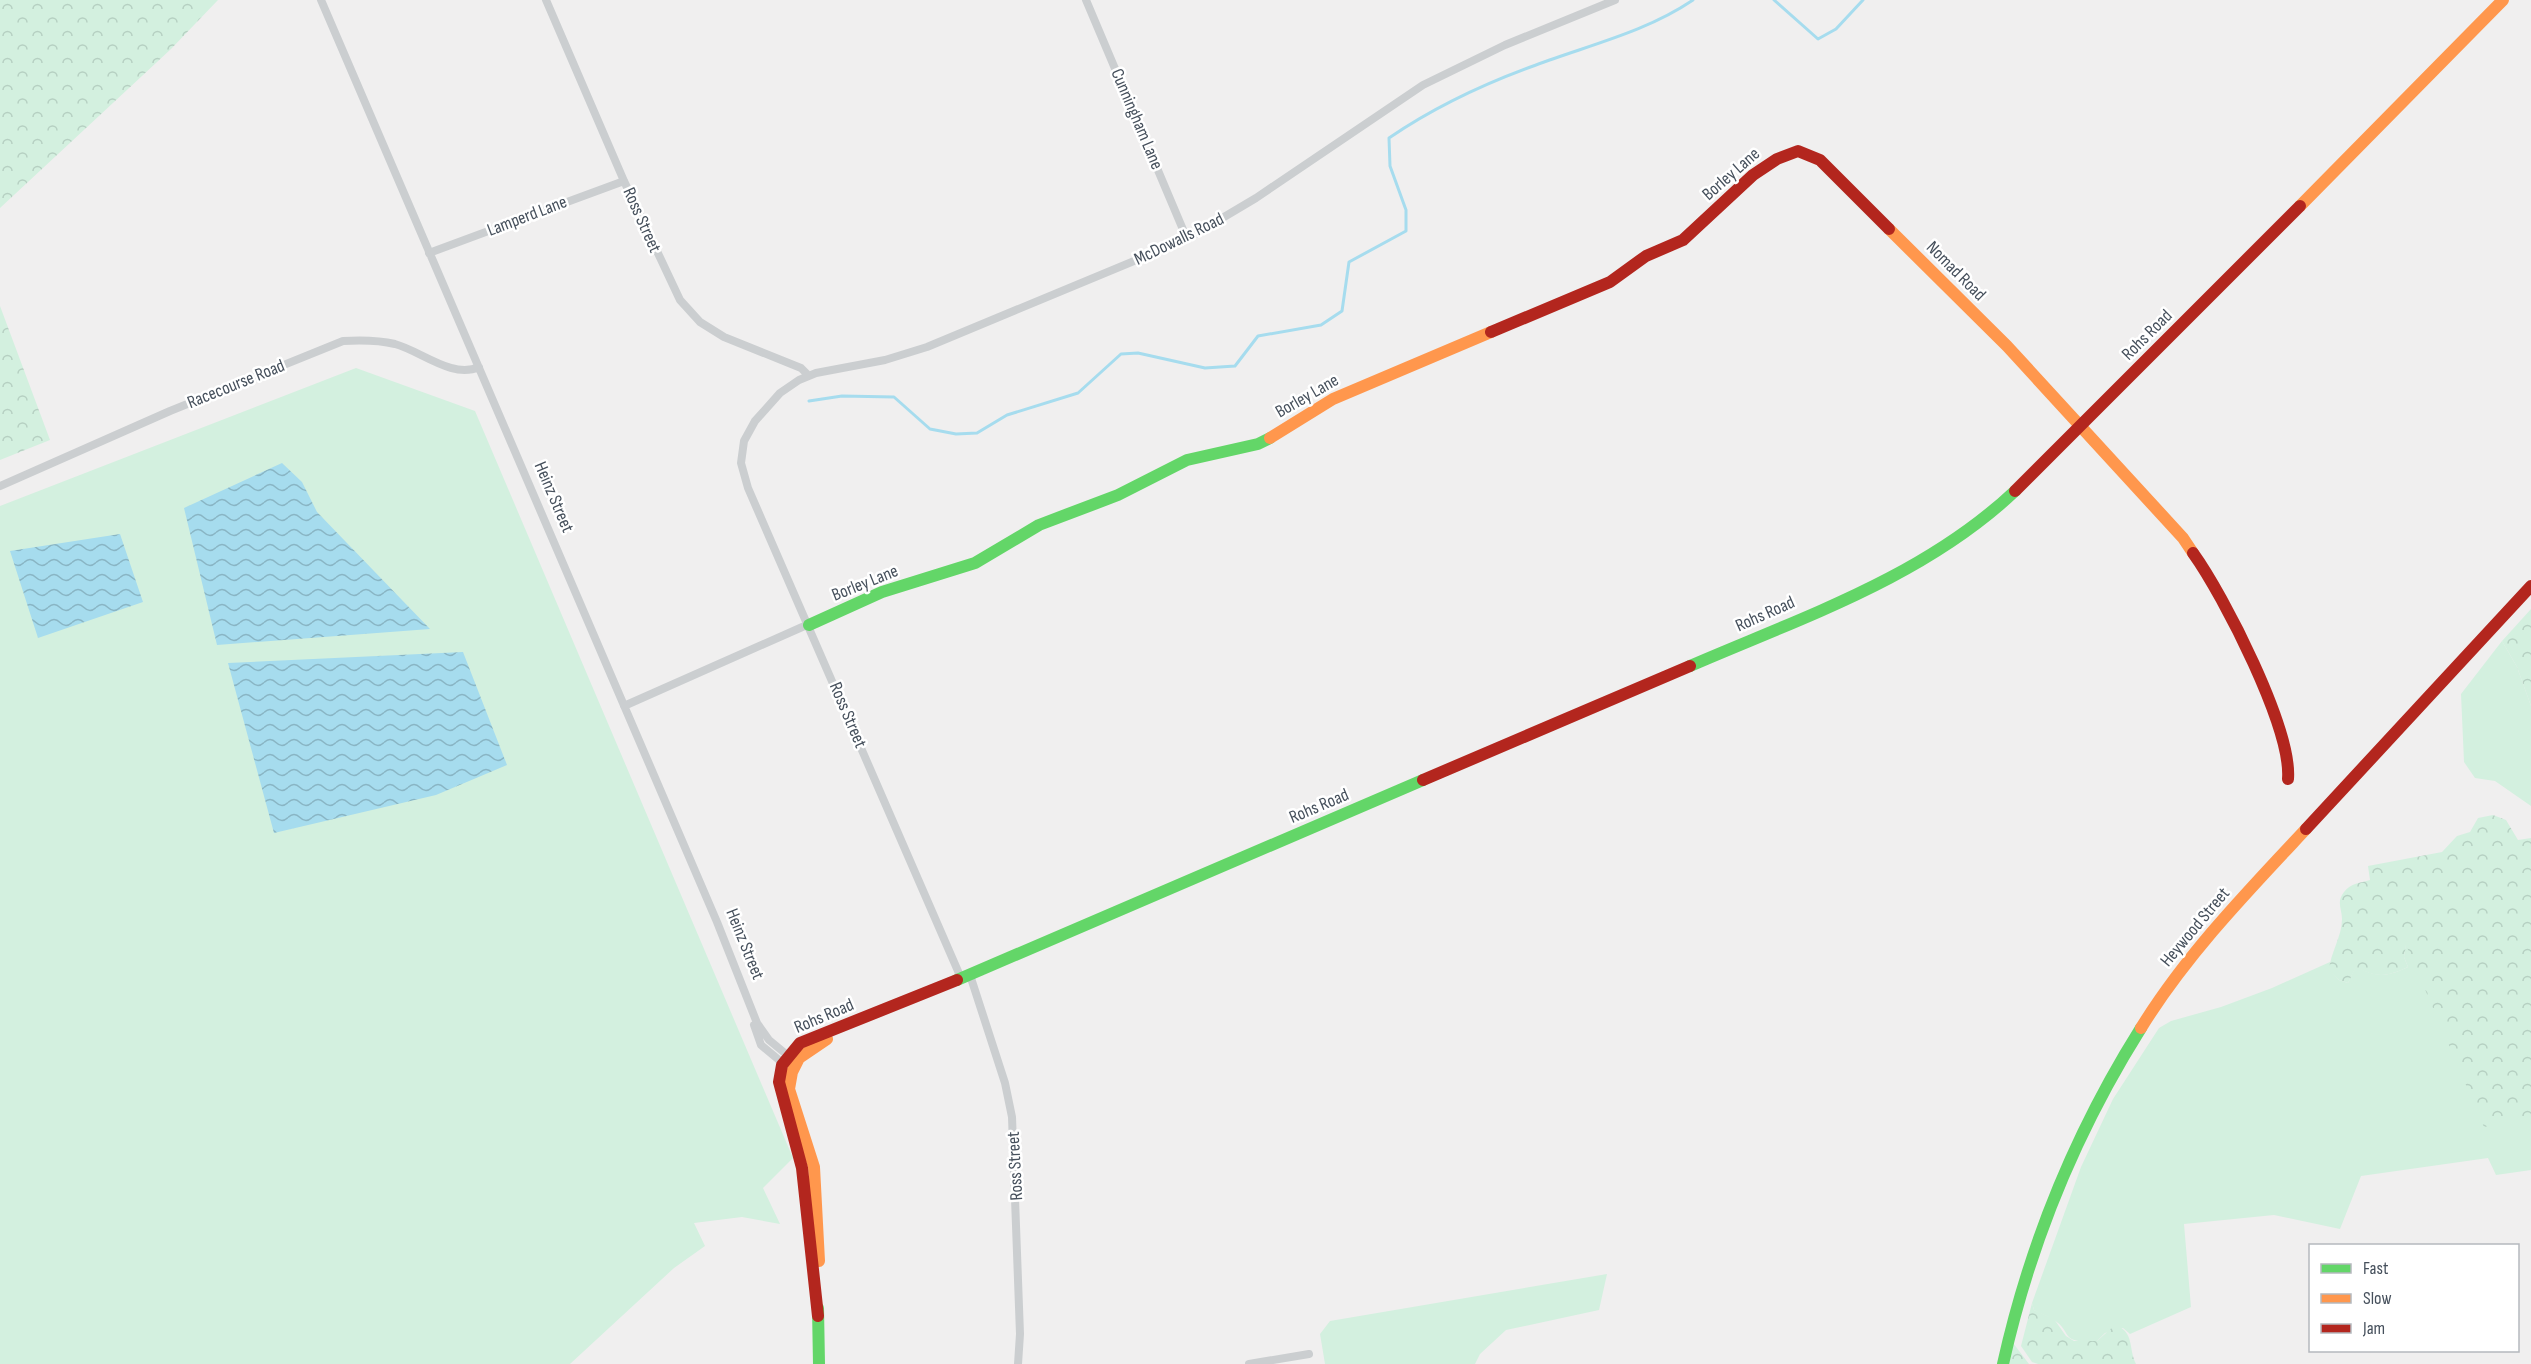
<svg xmlns="http://www.w3.org/2000/svg" width="2531" height="1364" viewBox="0 0 2531 1364" font-family="'Sofia Sans Condensed',sans-serif">
  <style>
    .grass { fill: #d3f0df }
    .forest { fill: url(#forest-crowns) }
    .water { fill: url(#water-waves) }
    .lines { fill: none; stroke-linecap: round; stroke-linejoin: round }
    .stream { stroke: #a6dcee; stroke-width: 3 }
    .street { stroke: #cbced0; stroke-width: 8 }
    .fast { stroke: #63d668; stroke-width: 12 }
    .slow { stroke: #ff974d; stroke-width: 12 }
    .jam { stroke: #b3261e; stroke-width: 12 }
    .labels { text-anchor: middle; dominant-baseline: central; stroke-width: 5; stroke-linejoin: round; paint-order: stroke }
    .street-label { font-size: 18px; fill: #46505c; stroke: #fff }
  </style>
  <defs>
    <pattern id="forest-crowns" width="20" height="18" patternUnits="userSpaceOnUse" patternTransform="scale(1.5)"><rect width="20" height="18" fill="#d3f0df"/><path d="M2 6a3 3 0 1 1 6 0M12 15a3 3 0 1 1 6 0" fill="none" stroke="#b6d0c2"/></pattern>
    <pattern id="water-waves" width="16" height="10" patternUnits="userSpaceOnUse" patternTransform="scale(1.5)"><rect width="16" height="10" fill="#a6dcee"/><path d="M0 5q4-4 8 0t8 0" fill="none" stroke="#89b5c4"/></pattern>
  </defs>
  <rect width="100%" height="100%" fill="#f0efef"/>
  <path class="grass" d="M356,368L475,411L793,1158L763,1188L780,1224L742,1217L694,1223L705,1246L674,1268L570,1364H0V506Z
    M2502,641L2517,667L2531,706V806L2495,781L2475,778L2464,762L2461,694Z
    M2531,917V1170L2496,1175L2488,1158L2361,1176L2340,1229L2274,1215L2184,1224L2191,1307L2130,1334L2123,1328L2105,1333L2097,1341C2057,1344 2074,1331 2052,1319C2046,1315 2040,1314 2034,1310L2032,1303L2081,1167L2113,1099L2159,1028L2171,1021L2221,1007L2272,988L2330,962V971L2339,980L2348,983L2356,966C2376,978 2387,977 2408,967L2404,957L2407,935Z
    M1607,1274L1599,1310L1506,1330L1480,1354L1475,1364H1325L1320,1334L1330,1321Z"/>
  <path class="forest" d="M0,0H218L171,49L0,208Z
    M0,306L50,440L0,460Z
    M2531,609V706L2517,667L2502,641Z
    M2493,815L2506,820L2518,840L2531,838V1119L2484,1127L2406,945L2404,957L2408,967C2387,977 2376,978 2356,967L2348,983L2339,980L2329,971C2330,953 2342,937 2342,919C2342,909 2336,902 2344,892C2351,883 2360,883 2370,880L2368,866L2442,852L2457,836L2470,832L2478,818Z
    M2032,1303L2034,1310L2054,1319L2066,1336L2074,1341H2097L2115,1325C2135,1332 2128,1348 2136,1364H2038L2032,1362L2021,1346Z
    M2013,1343L2029,1364H2006Z"/>
  <path class="water" d="M282,463L302,482L317,512L430,629L217,645L184,508Z
    M120,534L143,602L38,638L10,551Z
    M463,652L507,765L436,795L274,833L228,663Z"/>
  <g class="lines">
    <path class="stream" d="M1774,0L1818,39L1836,29L1863,0
      M809,401L842,396L894,397L930,429L956,434L977,433L1007,415L1078,393L1121,354L1138,353L1205,368L1235,366L1258,336L1321,325L1342,311L1349,262L1406,231V210L1390,166L1389,138C1433,108 1486,83 1536,65C1589,45 1646,32 1693,0"/>
    <path class="street" d="M321,0L717,922L757,1023L769,1040L792,1059
      M546,0L624,181L680,300L700,322L724,337L801,368L809,376
      M1086,0L1187,239
      M429,253L624,181
      M0,486L170,411L343,341C360,340 378,340 395,344C421,351 452,379 479,367
      M624,706L809,624
      M970,975L1005,1083L1012,1117L1020,1334L1018,1364
      M961,978L748,488L741,463L744,441L755,421L780,393L799,380L816,373L885,360L927,347L1187,239L1256,198L1423,85L1505,45L1615,0
      M754,1025L761,1045L785,1065
      M1249,1364L1309,1354"/>
    <path class="fast" d="M809,625L882,592L975,563L1039,525L1118,495L1187,460L1258,444L1270,438
      M1690,666C1803,617 1924,577 2015,491
      M957,980L1423,780
      M818,1308L819,1364
      M2003,1364C2030,1243 2075,1133 2141,1028"/>
    <path class="slow" d="M2300,206L2503,0
      M1889,229L2007,346L2183,538L2193,553
      M1270,438L1333,399L1491,332
      M2141,1028C2186,955 2247,892 2306,829
      M819,1261L814,1167L789,1089L792,1072L799,1058L827,1039"/>
    <path class="jam" d="M1491,332L1610,282L1646,256L1683,240L1753,175L1777,159L1798,151L1820,160L1889,229
      M2015,491L2300,206
      M2193,553C2224,596 2292,729 2288,779
      M1423,780L1690,666
      M2306,829L2531,586
      M818,1316L802,1168L779,1082L782,1065L800,1043L957,980"/>
  </g>
  <g class="labels">
    <g class="street-label">
      <text transform="translate(1137 119) rotate(67)">Cunningham Lane</text>
      <text transform="translate(1731 174) rotate(-41)">Borley Lane</text>
      <text transform="translate(527 216) rotate(-21)">Lamperd Lane</text>
      <text transform="translate(642 220) rotate(66)">Ross Street</text>
      <text transform="translate(1179 239) rotate(-26)">McDowalls Road</text>
      <text transform="translate(1956 271) rotate(45)">Nomad Road</text>
      <text transform="translate(2147 335) rotate(-45)">Rohs Road</text>
      <text transform="translate(236 384) rotate(-22)">Racecourse Road</text>
      <text transform="translate(1307 396) rotate(-30)">Borley Lane</text>
      <text transform="translate(554 497) rotate(67)">Heinz Street</text>
      <text transform="translate(865 583) rotate(-22)">Borley Lane</text>
      <text transform="translate(1765 614) rotate(-24)">Rohs Road</text>
      <text transform="translate(848 715) rotate(67)">Ross Street</text>
      <text transform="translate(1319 806) rotate(-23)">Rohs Road</text>
      <text transform="translate(2195 927) rotate(-50)">Heywood Street</text>
      <text transform="translate(745 944) rotate(68)">Heinz Street</text>
      <text transform="translate(824 1016) rotate(-23)">Rohs Road</text>
      <text transform="translate(1015 1166) rotate(-93)">Ross Street</text>
    </g>
  </g>
  <rect x="2309" y="1244" width="210" height="108" fill="#ffffff" stroke="#b5b9be" stroke-width="1.5"/>
  <rect x="2321" y="1264" width="30" height="9" fill="#63d668" stroke="#b5b9be" stroke-width="1.5"/>
  <text x="2363" y="1274" font-size="18" fill="#46505c">Fast</text>
  <rect x="2321" y="1294" width="30" height="9" fill="#ff974d" stroke="#b5b9be" stroke-width="1.5"/>
  <text x="2363" y="1304" font-size="18" fill="#46505c">Slow</text>
  <rect x="2321" y="1324" width="30" height="9" fill="#b3261e" stroke="#b5b9be" stroke-width="1.5"/>
  <text x="2363" y="1334" font-size="18" fill="#46505c">Jam</text>
</svg>
